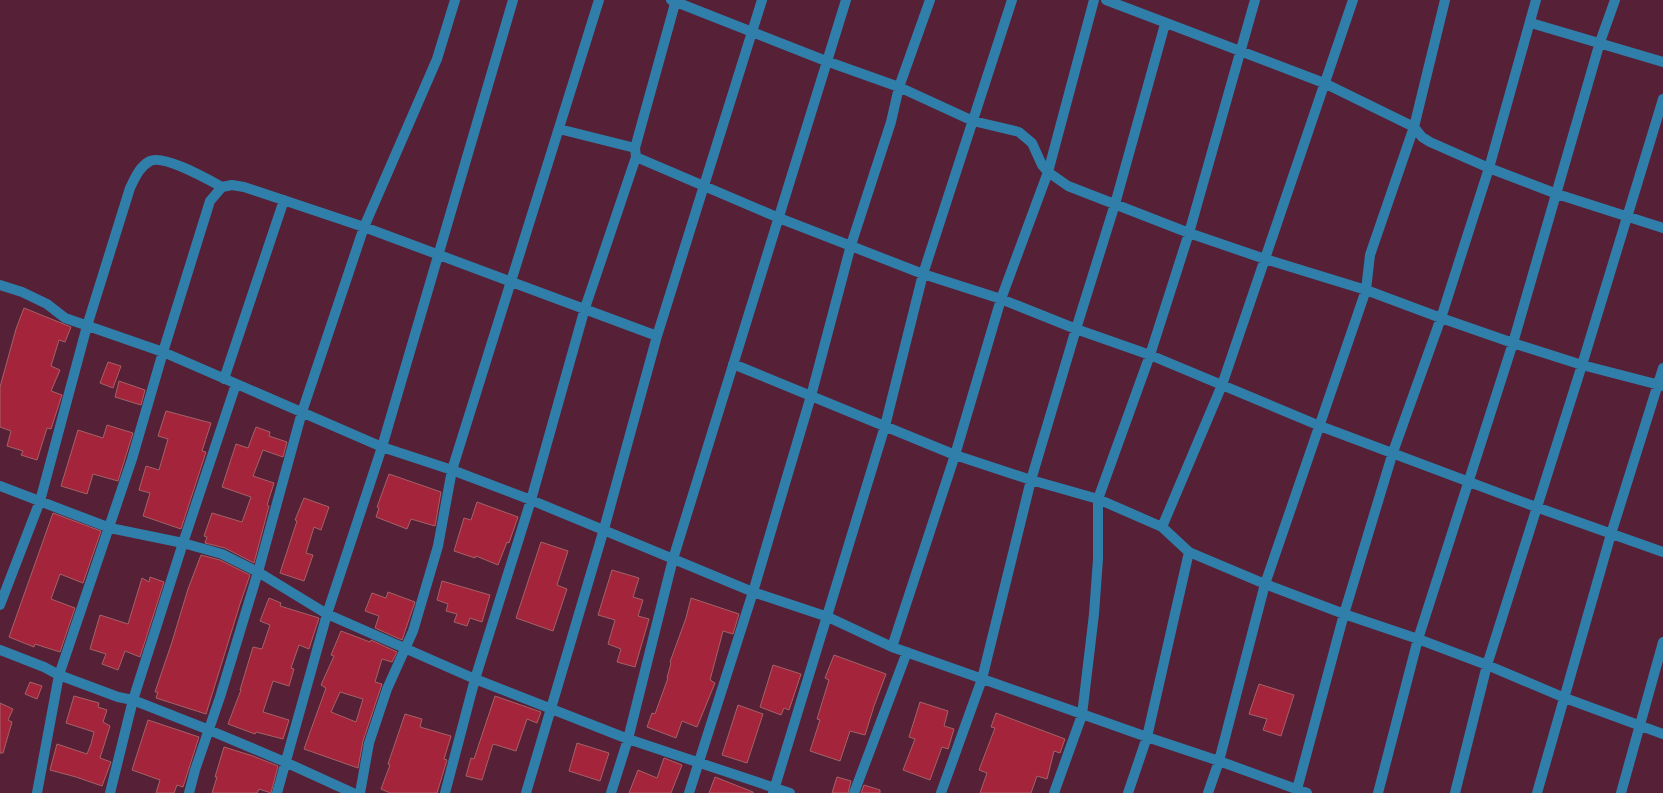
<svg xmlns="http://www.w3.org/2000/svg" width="1663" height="793" viewBox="0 0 1663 793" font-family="Manrope,sans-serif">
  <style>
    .building { fill: #a4243c; stroke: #a36266; fill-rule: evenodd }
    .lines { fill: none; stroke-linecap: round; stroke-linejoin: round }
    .minor { stroke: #2f7faa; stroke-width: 10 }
  </style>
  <rect width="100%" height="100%" fill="#562037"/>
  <path class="building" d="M24,308L71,327L65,342L59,340L51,366L60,370L51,391L62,395L51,429L47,428L37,460L21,455L23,451L7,446L11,431L0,427V387L16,329Z
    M108,362L121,366L113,388L100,383Z
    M119,381L145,390L141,405L115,397Z
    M166,411L211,423L202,451L206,452L181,529L143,516L150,493L139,490L146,466L159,470L168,439L158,436Z
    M107,425L133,433L118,481L93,474L87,494L61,486L78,430L103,438Z
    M256,427L270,432L269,436L287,442L283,457L263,450L253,476L274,483L267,505L269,506L254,563L225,548L205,543L207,537L204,536L212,513L242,522L251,497L222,487L236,444L248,448Z
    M389,474L441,492L435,526L411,519L407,529L376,517L379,508L377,507Z
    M304,498L329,507L321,530L314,527L306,553L313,555L304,581L280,573L297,521L295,520Z
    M477,502L518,517L509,543L507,542L498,565L476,556L475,558L454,551L464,518L471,520Z
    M53,513L101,531L83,583L60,574L51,599L75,608L60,652L35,644L34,647L9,637Z
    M541,542L568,551L557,585L567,589L553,631L516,618Z
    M201,555L220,560L250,575L240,604L206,714L156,698L158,692H155L172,642L188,589Z
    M612,570L639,578L633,597L643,600L638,616L649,619L635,667L617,662L621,649L608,644L615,620L598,615Z
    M150,577L164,582L140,657L125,651L118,670L102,664L106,654L90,649L100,615L128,624L142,578L149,582Z
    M442,581L490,595L482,622L470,618L467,626L454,622L457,614L446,611L448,604L437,600Z
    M388,592L415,602L402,640L375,628L379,616L365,611L372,593L386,598Z
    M269,598L281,603L280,606L319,618L309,649L299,645L291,668L294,669L289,686L273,681L263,712L289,720L283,739L256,732L255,734L228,724L241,690H240L253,647L262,649L270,625L260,621Z
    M691,598L739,614L733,634L723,631L710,680L715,683L697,727L682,721L676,738L647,727L652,713L655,714L668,678H667L671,663L670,662L686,618Z
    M341,631L370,642L371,640L397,652L392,662L382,659L375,682L382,684L363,741L358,768L304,749L326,688L321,685L334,656L331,655ZM340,692L363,699L356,722L331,712Z
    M834,655L886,674L874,706L865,735L850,731L840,761L810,751L820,720L817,719L829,680L825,678Z
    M773,665L801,674L789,710L784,708L781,715L760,707Z
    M30,682L42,686L37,699L25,694Z
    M1259,684L1294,695L1281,736L1263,730L1267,719L1249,714Z
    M74,696L99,703L98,707L107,710L103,722L110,726L100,758L111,762L102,786L76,777L50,770L57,744L87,754L91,744L94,732L66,723Z
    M495,696L541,712L537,723L527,719L516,751L493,744L482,780L466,776L471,758L474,759Z
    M920,702L948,711L944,726L954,729L948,749L942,747L930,780L903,770L915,739L909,737Z
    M0,703L13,709L8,720L12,722L3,753H0Z
    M738,705L763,714L747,763L722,755Z
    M996,713L1065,739L1060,753L1054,751L1047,779L1037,776L1031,793H980L987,773L979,770L995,728L991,727Z
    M405,714L422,719L420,727L451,736L444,759L447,760L437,793H390L381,789L390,765L388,764Z
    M148,720L199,737L183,787L177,785L174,793H156L160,780L132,770Z
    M577,743L609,753L600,781L569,771Z
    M224,747L253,756L278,766L271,793L259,789L257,793H212L217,777H215Z
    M664,758L682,765L671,793H629L638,770L657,778Z
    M715,777L753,792V793H709Z
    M837,777L851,781L848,793H832Z
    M864,785L880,790V793H861Z"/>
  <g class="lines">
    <path class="minor" d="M671,0L826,61L899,87L973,121L1019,132L1032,143L1042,165L1048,172L1068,186L1189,233L1265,259L1366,290L1441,318L1513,343L1582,365L1663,386
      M1106,0L1324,83L1414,127L1422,137L1430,142L1489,168L1557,194L1663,228
      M1531,23L1663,62
      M559,129L635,148
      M636,157L779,218L923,274L1001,299L1076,329L1150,355L1320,426L1536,507L1663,552
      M0,285L22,292L47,304L65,318L163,352L382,447L452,470L531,500L753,592L828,617L892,647L1147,737L1219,761L1307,793
      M733,364L955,455L1031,480L1098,499L1162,527L1189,552L1265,584L1344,614L1418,639L1487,665L1565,698L1663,734
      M224,379L284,200
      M0,486L110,528L183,543L222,554L258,572L327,614L475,679L628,739L790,793
      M1162,527L1222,385L1353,0
      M0,605L40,501L87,326L130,188C135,178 139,167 150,161C164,154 209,180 222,187
      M892,647L955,455L1001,299L1048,172L1094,0
      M0,650L44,667L59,675L118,697L133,700L209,730L285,762L353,793
      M37,793L59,675L132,459L163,352L210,201L222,187L232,185L244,187L364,227L657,336
      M110,793L133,700L183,543L236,384
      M189,793L195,770L220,697L258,572L302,412L364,227L437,59L455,0
      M277,793L327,614L382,447L513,0
      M360,793L369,743L387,689L413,631L438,546L452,470L599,0
      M445,793L475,679L531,500L585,308L636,157L635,148L676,0
      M526,793L604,529L657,336L762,0
      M611,793L628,739L673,559L846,0
      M689,793L753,592L781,497L811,396L851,245L891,122L899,87L930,0
      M773,793L885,426L923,274L1012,0
      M854,793L907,652
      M941,793L982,679L1031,480L1076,329L1115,204L1165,24
      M1054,793L1082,715L1094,614L1098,559V499L1150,355L1189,233L1255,0
      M1128,793L1147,737L1189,552
      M1208,793L1219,761L1265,584L1366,290L1370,255L1414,127L1445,0
      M1296,793L1344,614L1393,452L1441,318L1489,168L1536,0
      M1378,793L1418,639L1513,343L1600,42L1615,0
      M1455,793L1487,665L1582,365L1663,99
      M1537,793L1611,534L1663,368
      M1621,793L1663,642"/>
  </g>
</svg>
